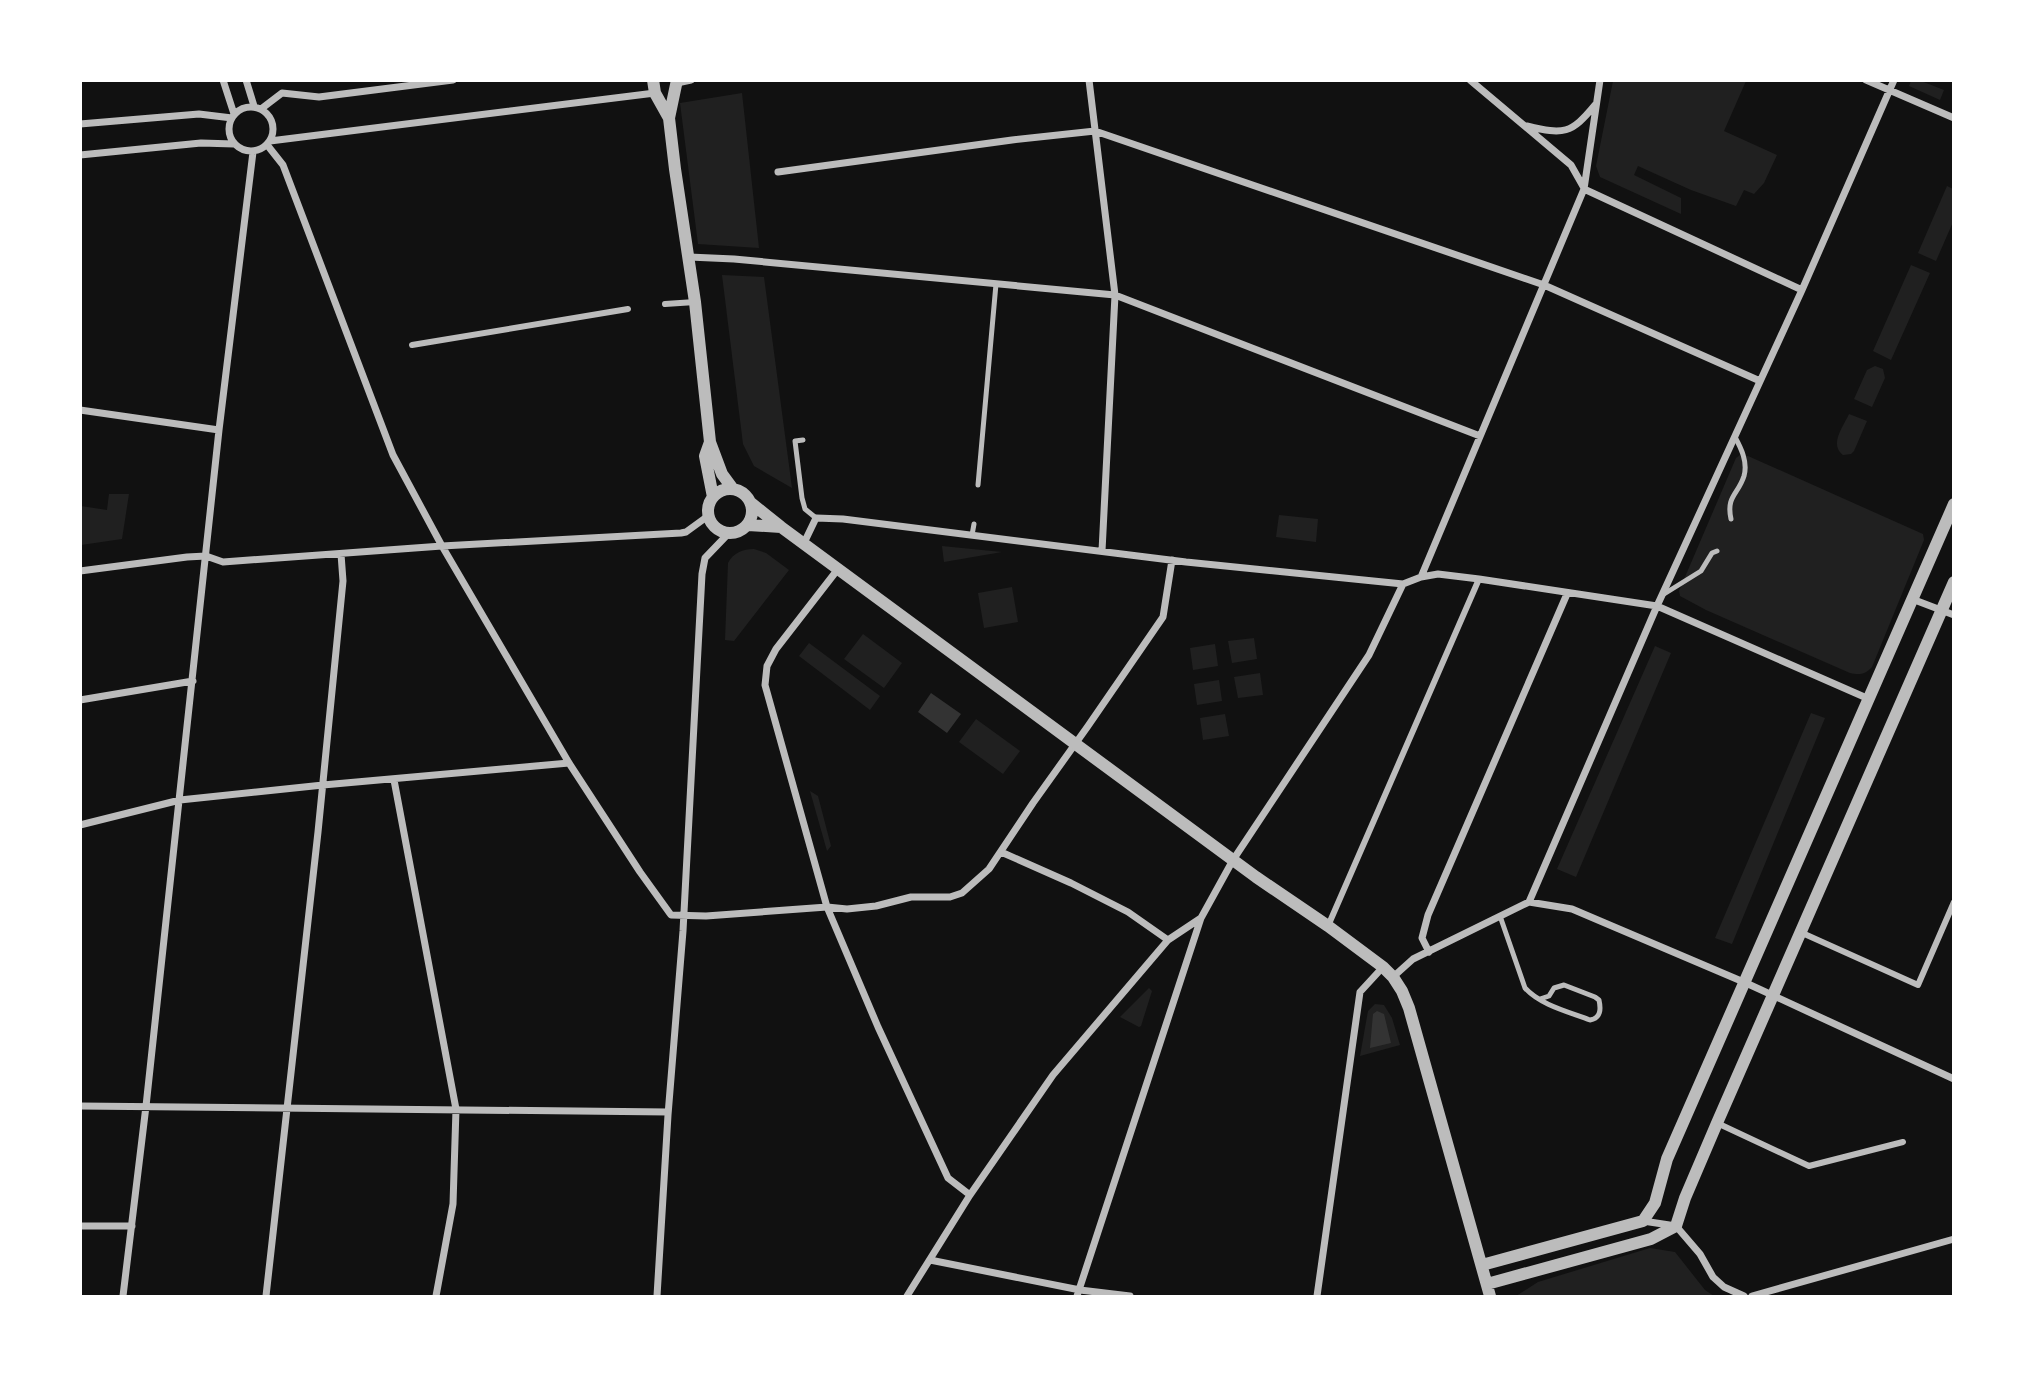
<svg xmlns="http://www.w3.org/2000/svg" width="2034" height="1377" viewBox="0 0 2034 1377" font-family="'PT Sans',sans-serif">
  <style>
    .green { fill: #202020 }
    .water { fill: #333 }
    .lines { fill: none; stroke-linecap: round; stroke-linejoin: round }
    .service { stroke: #bcbcbc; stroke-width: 5 }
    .pedestrian { stroke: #bcbcbc; stroke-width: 6 }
    .minor { stroke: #bcbcbc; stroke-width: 7 }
    .tertiary { stroke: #bcbcbc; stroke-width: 12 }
  </style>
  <rect width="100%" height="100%" fill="#111"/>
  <path class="green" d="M1613,81H1746L1724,131L1777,155L1764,183L1754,194L1744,190L1736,206L1691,190L1638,166L1634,175L1681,198V214L1600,177L1596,166Z
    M1911,81H1921L1944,90L1940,100L1909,86Z
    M742,93L759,248L698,244L680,103Z
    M1947,186L1953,189V222L1936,261L1918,253Z
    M1911,265L1930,273L1891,360L1873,351Z
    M722,275L764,277L792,488L754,466L743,444Z
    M1875,366L1883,369L1885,378L1872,407L1854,399L1867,370Z
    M1849,414L1867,421L1854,451L1851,454L1843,455C1829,444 1843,427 1849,414Z
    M1740,455L1748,456L1923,534L1924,540L1872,667C1865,675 1859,675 1850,673L1706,610L1680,596L1679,591L1736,458Z
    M109,494H129L122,539L81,545V506L107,510Z
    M1279,515L1318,519L1316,542L1276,537Z
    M942,546L1002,552L944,562Z
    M754,549L766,553L789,570L734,641L725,640L728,563C733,553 743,549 754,549Z
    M1012,587L1018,622L984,628L978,593Z
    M863,634L902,663L884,688L844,659Z
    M1254,638L1257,659L1232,663L1228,641Z
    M809,643L880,696L870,710L799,656Z
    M1215,644L1218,666L1193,670L1190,648Z
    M1655,646L1671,653L1576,877L1557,869Z
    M1260,673L1263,695L1238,698L1234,677Z
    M1219,680L1222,701L1197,705L1194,684Z
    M1811,713L1825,718L1732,944L1715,938Z
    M1225,714L1229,736L1203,740L1200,718Z
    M976,719L1020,751L1003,774L959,742Z
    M810,791L818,796L831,846L827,851Z
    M1149,988L1152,991L1141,1026L1139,1027L1120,1017Z
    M1375,1004L1384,1005L1392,1018L1400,1045L1360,1056L1368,1011Z
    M1650,1248L1675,1252L1705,1290L1714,1296H1516L1538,1282Z"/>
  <path class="water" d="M931,693L961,714L947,733L918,712Z
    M1377,1011L1384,1014L1391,1043L1370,1048L1373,1014Z"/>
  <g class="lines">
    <path class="service" d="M803,440L795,441L802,498L805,509L816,518
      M978,485L996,284
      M1731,519C1726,496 1738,495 1744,476C1748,462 1741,448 1735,437
      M972,535L974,524
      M1664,594L1701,571L1712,553L1717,551
      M1500,916L1525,988C1540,1005 1569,1012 1590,1020C1601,1018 1601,1009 1599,1000L1595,997L1564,985L1554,988L1549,996L1540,999"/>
    <path class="pedestrian" d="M665,304L695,302
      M412,345L628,309
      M1328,926L1479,579
      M1800,932L1918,985L1954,902
      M1717,1123L1809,1166L1903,1142"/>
    <path class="minor" d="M223,80L234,114
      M246,80L254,106
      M1089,80L1115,295L1102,551
      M1470,80L1571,165L1584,188
      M1866,80L1954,118
      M677,83L691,80
      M229 129a22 22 0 1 1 44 0a22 22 0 1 1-44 0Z
      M261,109L282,93L319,97L453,80
      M80,124L199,114L232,118
      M1527,126C1564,135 1571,134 1595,105
      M270,141L655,93
      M268,146L283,165L393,455L442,546L569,763L640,872L671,915L706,916L827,907L847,909L876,906L911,897H950L962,893L989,869L1033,803L1088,726L1163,617L1172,560
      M80,155L201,143L234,144
      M778,172L1012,140L1095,131L1544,285L1760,381
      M1584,189L1802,290
      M689,257L734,259L1115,295L1480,436
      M80,410L219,430
      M804,543L816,518L843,519L1186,562L1403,584
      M838,569L776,649L767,666L765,685L827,907L878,1027L948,1178L970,1195
      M80,571L187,557L206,556L223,562L442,546L681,533L686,532L708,516
      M1421,577L1438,574L1479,579L1657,606L1869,699
      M1912,599L1954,615
      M80,700L193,681
      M394,780L456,1109L453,1204L436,1296
      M80,825L180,800L323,785L569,763
      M1001,852L1071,883L1128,912L1168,940
      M1529,902L1657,606L1802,290L1894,80
      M1429,952L1422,938L1428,915L1567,594
      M1393,977L1413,959L1529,902L1572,909L1746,983L1954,1079
      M80,1106L668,1112
      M1643,1221L1676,1226L1700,1254L1713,1277L1724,1287L1744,1296
      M80,1226H132
      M930,1260L1080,1290L1130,1296
      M123,1296L146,1106L219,430L253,152
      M266,1296L318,832L343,581L341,554
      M657,1296L668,1115L683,931L702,574L705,558L728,534
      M907,1296L970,1195L1053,1075L1168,940L1201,918L1233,860L1369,655L1403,584L1421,577L1584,189L1600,80
      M1077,1296L1201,918
      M1317,1296L1360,992L1383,967
      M1752,1296L1954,1239"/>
    <path class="tertiary" d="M653,80L655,93L669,118
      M677,80L669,118L675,169L695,302L710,442L722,474L733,489
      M710,442L705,456L713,497
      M708 511a22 22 0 1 1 44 0a22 22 0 1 1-44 0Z
      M751,503L781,527L1256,877L1328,926L1383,967L1393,977L1402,991L1409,1008L1490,1296
      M748,525L781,527
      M1482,1265L1643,1221L1655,1203L1667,1159L1954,504
      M1487,1284L1651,1239L1676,1226L1685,1198L1717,1123L1954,582"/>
  </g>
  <rect width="2034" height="1377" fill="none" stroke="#ffffff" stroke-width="164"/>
</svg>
